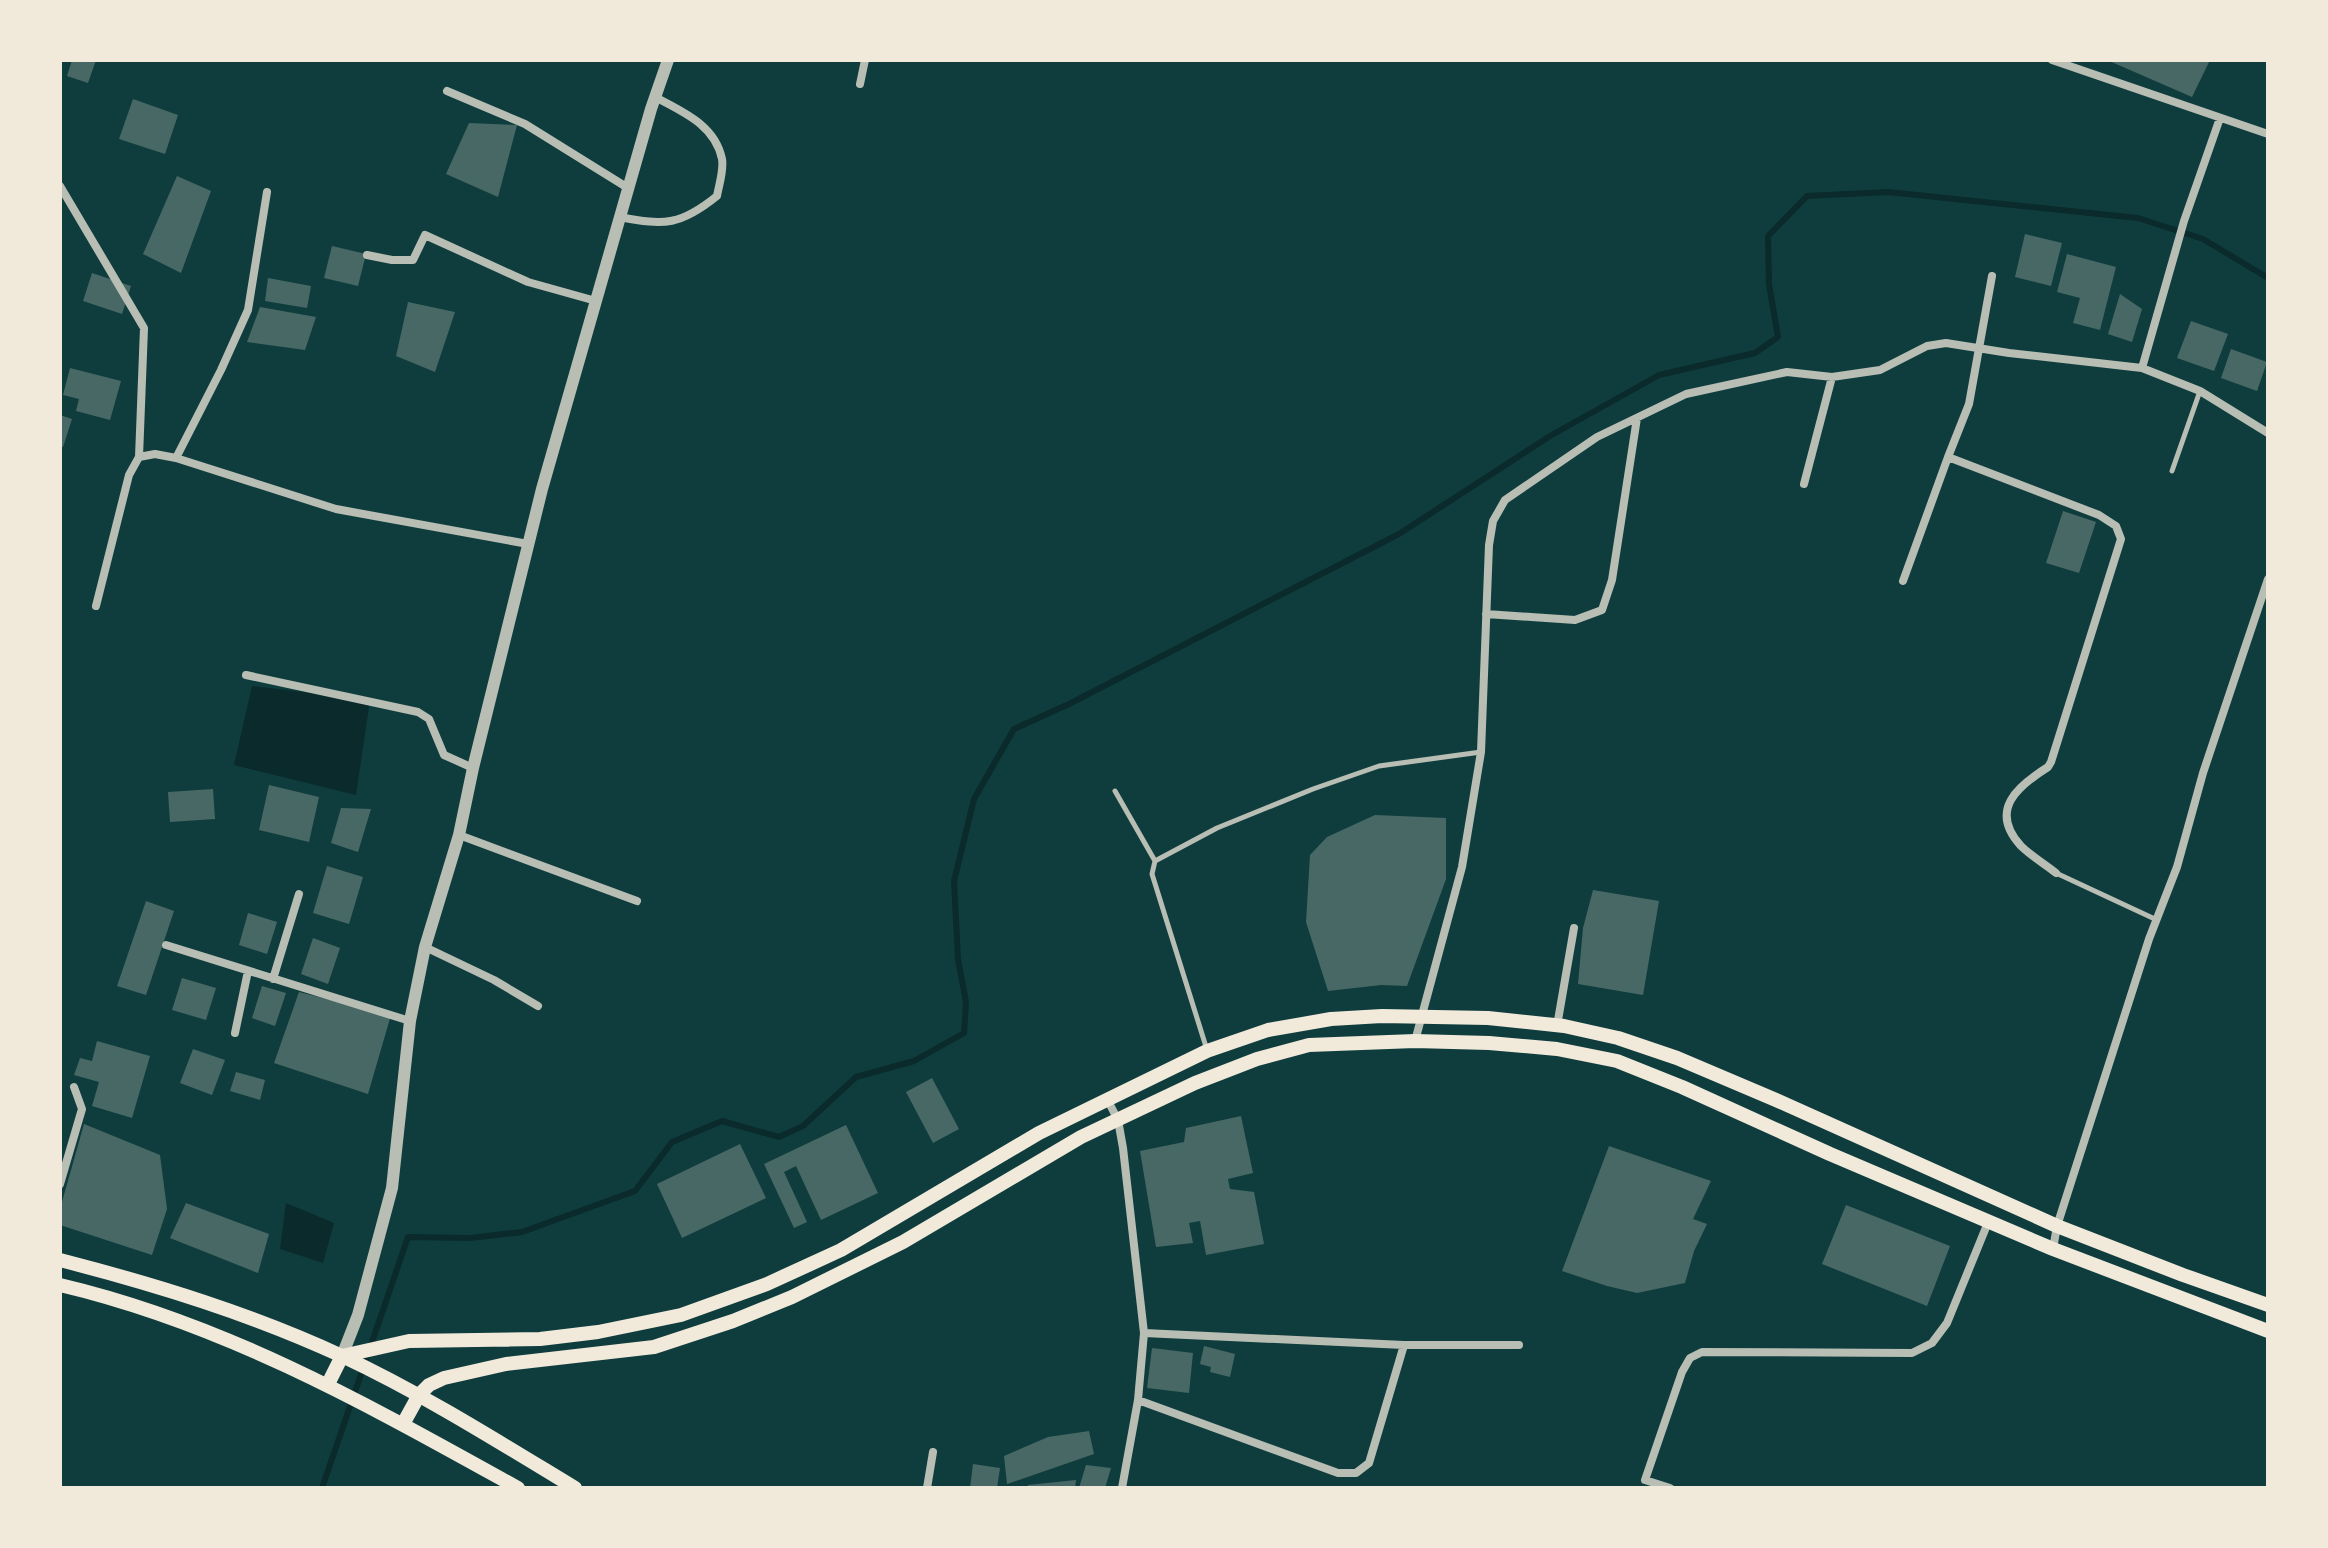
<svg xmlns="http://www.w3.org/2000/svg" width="2328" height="1548" viewBox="0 0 2328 1548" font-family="'Varela Round',sans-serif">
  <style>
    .water { fill: #0a2a2b }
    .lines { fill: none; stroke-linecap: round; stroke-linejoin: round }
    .stream { stroke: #0a2a2b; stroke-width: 6 }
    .building { fill: #486865 }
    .service { stroke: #b8beb3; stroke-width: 5 }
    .minor { stroke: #b8beb3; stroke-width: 8 }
    .tertiary { stroke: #b8beb3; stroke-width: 12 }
    .secondary { stroke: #f1e9da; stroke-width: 14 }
    .primary { stroke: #f1e9da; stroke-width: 14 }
  </style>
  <rect width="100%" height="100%" fill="#0f3d3e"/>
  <path class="water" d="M252,686L370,700L356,795L234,765Z
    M286,1203L334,1223L323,1263L280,1249Z"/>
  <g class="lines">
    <path class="stream" d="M322,1488L408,1237L470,1238L522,1232L635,1191L672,1142L722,1121L779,1137L803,1126L856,1077L914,1061L964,1033L966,1002L958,959L954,881L974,799L1014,729L1069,704L1399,534L1550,436L1659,375L1755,353L1778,337L1769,284L1768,236L1807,196L1888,192L2138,218L2203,239L2268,278"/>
  </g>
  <path class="building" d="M72,60H96L88,83L67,76Z
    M2107,60H2210L2192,97Z
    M133,99L178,115L165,154L119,139Z
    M469,123L517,125L498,197L446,174Z
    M177,176L211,191L181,273L143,254Z
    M2025,234L2062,243L2051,286L2015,277Z
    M332,246L366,254L358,286L324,278Z
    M2067,254L2116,267L2100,330L2073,323L2080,298L2057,292Z
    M92,273L131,286L122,314L83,301Z
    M268,278L311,286L307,308L265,301Z
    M2120,294L2142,309L2132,342L2108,334Z
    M408,302L455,312L435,372L396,356Z
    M260,307L316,317L305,350L247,342Z
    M2191,321L2228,334L2214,371L2177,358Z
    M2231,349L2267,362L2257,391L2221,378Z
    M70,368L121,381L110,420L76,411L79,399L63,395Z
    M60,415L72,419L63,447L60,446Z
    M2063,511L2096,522L2079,573L2046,563Z
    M269,785L319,797L309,842L259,830Z
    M213,789L215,819L170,822L168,792Z
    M341,808L371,809L358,852L331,843Z
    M1375,815L1446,818V879L1407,986L1381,985L1328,991L1306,922L1310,855L1327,837Z
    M327,866L363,877L349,924L313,913Z
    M1593,890L1659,901L1643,995L1578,984L1583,928Z
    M146,901L174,911L146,995L117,986Z
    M248,913L277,922L267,954L239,945Z
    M313,938L340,948L328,984L301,974Z
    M182,978L216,988L206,1020L172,1010Z
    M262,986L286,993L275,1026L252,1018Z
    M299,992L391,1015L368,1094L274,1063Z
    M97,1041L150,1056L132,1118L92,1106L99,1082L74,1075L80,1058L92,1061Z
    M193,1049L225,1060L212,1095L180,1083Z
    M236,1072L265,1080L260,1100L230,1091Z
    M932,1078L959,1129L933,1143L906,1092Z
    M1241,1116L1253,1173L1228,1179L1230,1189L1254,1192L1264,1244L1206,1255L1200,1221L1189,1223L1193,1243L1156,1247L1140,1151L1184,1142L1186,1128Z
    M84,1124L160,1155L167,1209L152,1255L60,1225V1209Z
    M846,1125L878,1193L821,1220L796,1166L784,1172L807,1222L794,1228L764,1164Z
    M740,1144L766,1198L682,1238L657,1184Z
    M1609,1146L1711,1181L1693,1219L1707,1224L1694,1251L1685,1283L1637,1293L1607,1286L1562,1271Z
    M186,1203L269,1234L258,1273L170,1238Z
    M1846,1205L1950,1246L1927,1306L1822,1264Z
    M1204,1346L1235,1354L1230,1377L1210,1372L1211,1367L1200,1364Z
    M1152,1348L1193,1353L1189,1393L1147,1388Z
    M1089,1431L1094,1454L1007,1484L1004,1456L1048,1437Z
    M973,1464L1000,1468L997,1488H970Z
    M1086,1465L1111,1468L1105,1488H1079Z
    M1076,1480L1075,1488H1027L1028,1485Z"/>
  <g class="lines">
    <path class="service" d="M2172,471L2200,391
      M1115,791L1155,861
      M2056,873L2157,920
      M1207,1050L1152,874L1155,861L1217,828L1313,789L1379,766L1481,752"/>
    <path class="minor" d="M2052,60L2268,134
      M860,84L865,60
      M447,91L525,124L628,188
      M60,186L144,328L139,457
      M620,217C665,226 681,225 717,196C719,185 724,170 722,159C715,125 683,112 655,97
      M367,255L392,260H413L425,235L528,282L596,301
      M1992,276L1969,404L1948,457L2099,515L2116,526L2121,539L2051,762L2048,767C2018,786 1988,810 2021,846C2031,856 2045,864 2056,873
      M2142,368L2184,221L2220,118
      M176,458L221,370L248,310L267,192
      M1804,484L1832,377
      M1903,581L1948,457
      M96,606L129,475L139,457L155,454L176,458L336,509L528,544
      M1486,614L1575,620L1602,610L1612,580L1637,418
      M246,675L418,712L429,719L444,755L473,768
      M459,835L637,901
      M166,945L410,1021
      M425,947L494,980L538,1006
      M273,979L299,894
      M1557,1026L1574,928
      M235,1033L248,971
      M1415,1041L1462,867L1481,752L1489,545L1493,521L1505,500L1597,437L1686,394L1787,372L1832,377L1880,370L1927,346L1946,343L2009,353L2142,368L2200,391L2268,433
      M1107,1099L1118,1120L1123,1148L1144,1333L1138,1400L1122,1488
      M60,1184L82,1109L74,1087
      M2053,1249L2057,1226L2149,939L2177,867L2203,773L2268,579
      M1404,1345H1519
      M1138,1400L1338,1473H1356L1369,1463L1404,1345L1144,1333
      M927,1488L933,1452
      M1670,1488L1645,1480L1682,1372L1690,1358L1702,1352L1912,1353L1932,1343L1947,1323L1989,1220"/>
    <path class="tertiary" d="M342,1356L358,1315L392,1188L410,1021L425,947L459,835L473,768L542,489L651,109L668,60"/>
    <path class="secondary" d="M328,1384L342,1356L409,1341L540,1339L598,1332L681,1315L767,1284L841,1250L1039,1133L1207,1051L1268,1030L1331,1019L1382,1016L1488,1018L1564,1026L1618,1038L1677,1058L1776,1100L2057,1226L2183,1275L2268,1305
      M403,1424L419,1395L429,1385L444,1378L506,1364L654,1347L733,1321L792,1297L903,1242L1081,1137L1195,1083L1257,1059L1309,1045L1415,1041L1489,1043L1557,1049L1617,1061L1682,1087L1830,1154L2053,1249L2268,1331"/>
    <path class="primary" d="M60,1260C157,1285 251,1314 342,1356C423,1394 499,1442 575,1488
      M60,1285C226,1324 370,1406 518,1488"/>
  </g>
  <rect width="2328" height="1548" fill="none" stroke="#f1e9da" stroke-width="124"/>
</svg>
